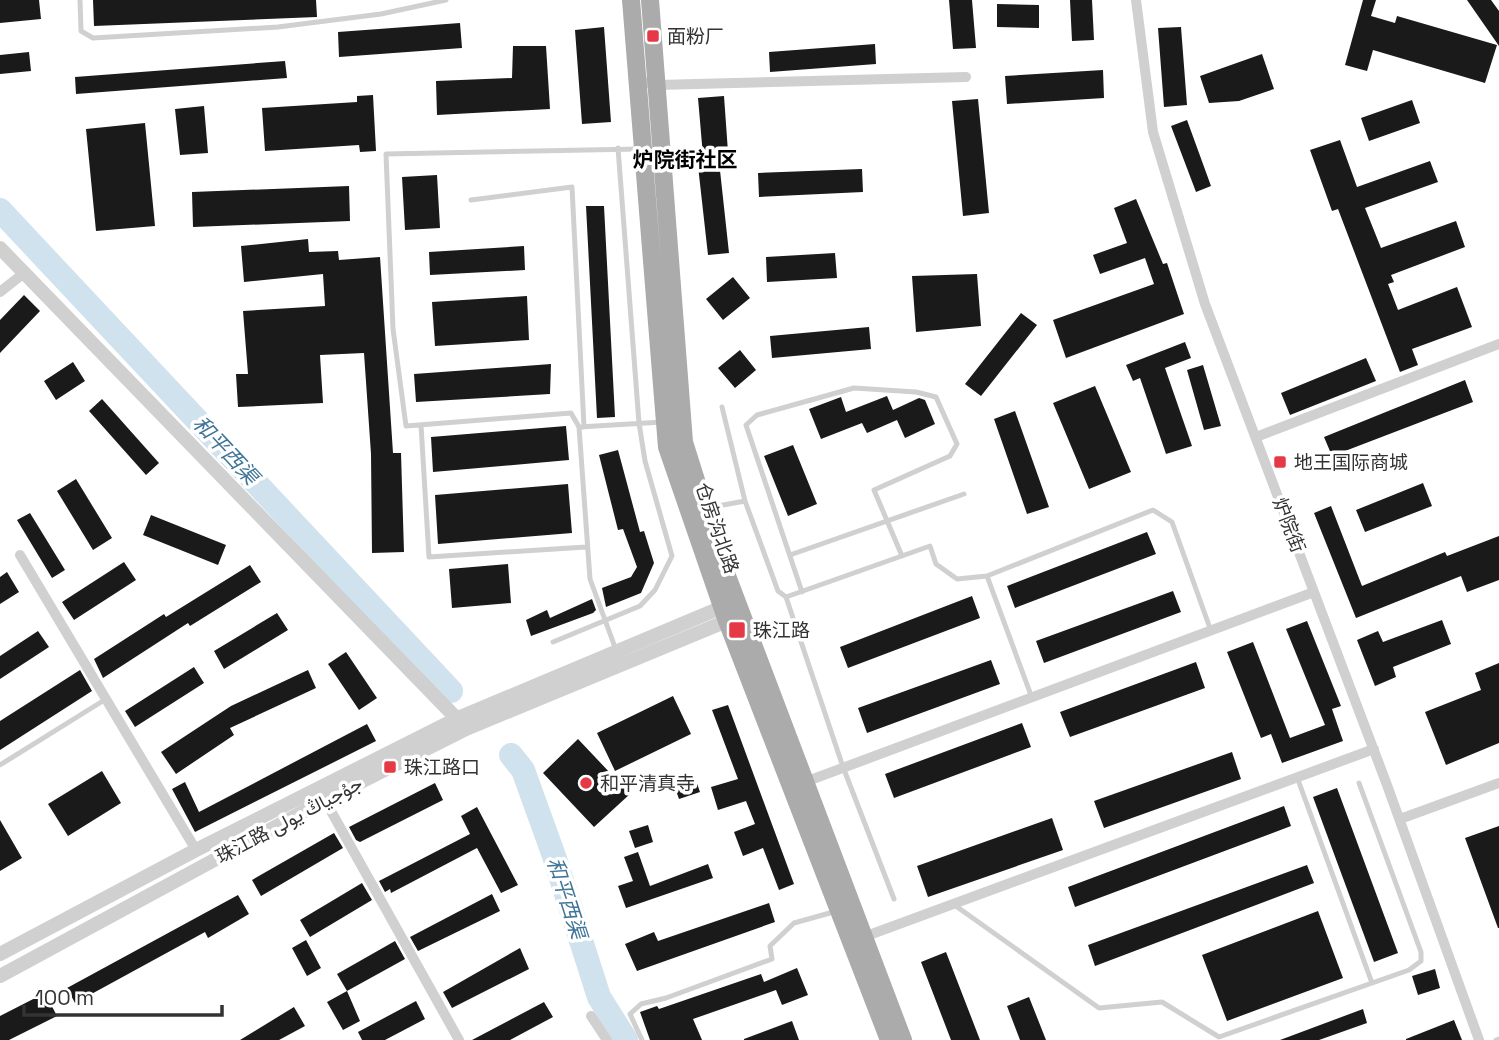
<svg xmlns="http://www.w3.org/2000/svg" width="1499" height="1040" viewBox="0 0 1499 1040" font-family="'Space Grotesk',Vazirmatn,'Noto Sans SC',sans-serif">
  <style>
    .lines { fill: none; stroke-linecap: round; stroke-linejoin: round }
    .river { stroke: #cfe2ee; stroke-width: 24 }
    .building { fill: #1a1a1a }
    .service { stroke: #d0d0d0; stroke-width: 5 }
    .minor { stroke: #d0d0d0; stroke-width: 10 }
    .tertiary { stroke: #d0d0d0; stroke-width: 14 }
    .primary { stroke: #ababab; stroke-width: 18 }
    .poi-dot { fill: #e63946; stroke: #fff; stroke-width: 2.5 }
    .labels { text-anchor: middle; dominant-baseline: central; stroke-width: 7; stroke-linejoin: round; paint-order: stroke }
    .poi-label { font-size: 19px; fill: #333; stroke: #fff; text-anchor: start }
    .street-label { font-size: 19px; fill: #333; stroke: #fff }
    .neighbourhood-label { font-size: 21px; font-weight: bold; fill: #000; stroke: #fff }
    .water-label { font-size: 21px; font-style: italic; fill: #3f7597; stroke: #fff }
  </style>
  <rect width="100%" height="100%" fill="#fff"/>
  <g class="lines">
    <path class="river" d="M0,210L451,691
      M511,755L523,770L554,856L599,997L626,1040"/>
  </g>
  <path class="building" d="M0,0H39L41,19L0,23Z
    M93,0H316L317,17L94,26Z
    M949,0H972L976,48L953,49Z
    M1070,0H1092L1094,40L1072,41Z
    M1363,0H1376L1371,16L1395,23L1397,16L1497,45L1485,83L1373,50L1367,71L1345,65Z
    M1467,0H1491L1499,11V46Z
    M997,4L1039,5V28L997,27Z
    M460,23L462,48L339,57L338,32Z
    M604,27L611,122L582,124L575,30Z
    M1181,27L1187,105L1164,107L1158,28Z
    M875,44L876,64L770,72L769,52Z
    M513,46H546L550,109L437,115L436,81L512,78Z
    M29,52L31,71L0,74V55Z
    M1262,54L1274,89L1239,101L1209,103L1200,76Z
    M285,61L287,78L76,94L75,77Z
    M1103,70L1104,98L1007,104L1005,76Z
    M373,95L376,151L360,152L359,145L265,151L262,108L357,102V96Z
    M724,96L728,152H718L729,253L708,255L697,157L703,156L698,98Z
    M978,99L989,213L963,216L952,101Z
    M1412,100L1420,123L1369,141L1361,118Z
    M204,106L208,153L180,155L175,109Z
    M1187,120L1211,186L1196,192L1171,126Z
    M145,123L155,226L96,231L86,129Z
    M1340,140L1357,187L1430,161L1438,182L1365,208L1381,248L1456,221L1465,247L1391,275L1394,282L1388,284L1398,310L1457,287L1472,327L1412,349L1418,365L1400,372L1338,209L1332,211L1310,150Z
    M862,169L863,192L759,197L758,173Z
    M437,175L440,228L405,230L402,177Z
    M349,186L350,221L193,227L192,192Z
    M1136,199L1163,264L1167,263L1184,314L1066,358L1053,320L1154,284L1145,258L1100,274L1093,255L1127,243L1114,208Z
    M586,206H604L615,417L597,418Z
    M308,239L309,252L338,251L339,260L380,257L393,453H401L404,552L372,553L371,454L364,353L320,355L323,403L238,407L236,374H248L243,311L325,306L323,274L244,282L241,246Z
    M524,246L525,270L430,275L429,252Z
    M835,253L837,278L767,282L766,257Z
    M977,274L981,326L916,332L912,276Z
    M733,277L750,298L723,320L706,299Z
    M24,295L40,311L0,353V320Z
    M527,296L529,340L435,346L432,302Z
    M1021,313L1037,325L981,396L965,384Z
    M869,327L871,349L772,358L770,336Z
    M1185,342L1191,358L1165,368L1192,446L1166,454L1140,378L1133,381L1126,365Z
    M740,350L756,370L735,388L718,368Z
    M1366,358L1376,381L1290,415L1281,393Z
    M73,362L85,381L56,400L44,381Z
    M551,364L550,394L416,402L414,374Z
    M1203,365L1221,426L1204,430L1187,370Z
    M1465,380L1473,402L1332,456L1324,437Z
    M1095,386L1131,472L1089,489L1053,403Z
    M887,396L893,410L919,398L925,400L935,424L905,438L897,420L867,433L862,423L821,439L809,409L841,397L846,412Z
    M102,399L159,463L146,475L89,411Z
    M1015,411L1049,507L1027,514L994,419Z
    M566,426L569,460L433,472L431,437Z
    M793,445L817,504L788,516L764,456Z
    M618,450L640,532L644,531L654,563L641,593L606,607L602,588L631,577L637,567L623,529L618,530L599,455Z
    M76,479L112,538L93,550L57,491Z
    M1423,483L1432,506L1365,532L1356,510Z
    M568,484L572,533L438,544L435,495Z
    M1331,506L1362,586L1445,552L1447,556L1499,536V580L1467,592L1461,576L1356,618L1314,513Z
    M30,513L65,570L52,578L17,520Z
    M151,515L226,545L218,565L143,535Z
    M1147,532L1156,554L1015,608L1007,586Z
    M124,562L136,580L74,620L62,602Z
    M508,564L511,603L452,608L449,569Z
    M250,565L261,582L190,626L188,623L103,678L94,659L164,614L166,617Z
    M7,572L19,592L0,604V577Z
    M1173,591L1181,612L1044,663L1036,641Z
    M972,596L980,618L848,668L840,647Z
    M592,599L596,610L593,613L531,636L526,620L547,610L550,618Z
    M277,613L288,630L224,669L214,651Z
    M1442,620L1451,644L1393,667L1396,677L1375,686L1357,640L1378,631L1383,642Z
    M1307,621L1341,706L1332,709L1343,741L1282,763L1271,734L1261,738L1227,652L1253,642L1290,738L1325,725L1286,629Z
    M38,631L49,647L0,679V656Z
    M346,652L377,698L359,710L328,664Z
    M991,660L1000,684L867,733L858,708Z
    M1196,662L1205,688L1070,737L1060,712Z
    M1499,663V743L1446,765L1425,712L1481,690L1475,673Z
    M194,667L204,683L135,727L125,711Z
    M80,670L92,691L0,750V721Z
    M308,670L316,688L230,728L234,735L176,774L161,752L231,706Z
    M673,696L691,734L615,771L597,733Z
    M728,705L794,884L779,890L763,848L743,856L734,832L755,824L746,801L718,810L711,787L738,779L712,710Z
    M1022,723L1031,747L894,798L885,774Z
    M367,724L376,741L195,832L172,789L185,782L199,812Z
    M578,739L630,794L594,827L543,773Z
    M1232,752L1241,779L1104,828L1094,801Z
    M102,771L121,803L68,836L48,804Z
    M694,775L700,792L679,799L673,782Z
    M435,783L443,800L360,842L356,840L349,827Z
    M1337,788L1398,953L1374,962L1313,797Z
    M1284,806L1291,826L1075,907L1068,887Z
    M477,807L518,885L501,893L477,848L391,893L390,889L385,892L379,881L470,834L461,816Z
    M1052,818L1063,850L928,897L917,866Z
    M0,820L22,858L0,871Z
    M648,825L653,842L635,848L629,831Z
    M1499,826V928H1498L1465,838Z
    M334,833L343,848L261,896L252,880Z
    M638,852L650,886L708,864L713,878L626,908L618,886L633,881L624,857Z
    M1307,865L1314,883L1095,966L1088,945Z
    M362,883L372,900L310,937L300,920Z
    M492,894L500,911L418,951L410,937Z
    M238,895L249,914L208,938L205,932L75,1003L67,988Z
    M769,903L775,922L637,971L625,944L654,932L658,941Z
    M1318,911L1343,978L1227,1021L1202,955Z
    M306,940L321,968L307,976L292,948Z
    M395,941L405,959L347,991L337,974Z
    M520,948L529,969L452,1008L443,992Z
    M946,952L980,1040H951L921,962Z
    M797,968L808,995L782,1005L776,990L693,1019L702,1040H650L640,1012L657,1006L659,1009L761,974L764,982Z
    M1435,969L1440,988L1418,995L1412,976Z
    M347,991L360,1021L343,1030L327,1002Z
    M45,993L57,1016L9,1040H0V1016Z
    M1029,997L1046,1040H1020L1007,1006Z
    M416,1001L425,1019L385,1040H362L358,1032Z
    M544,1002L553,1017L510,1040H472Z
    M294,1007L305,1026L279,1040H240Z
    M1363,1009L1367,1023L1319,1040H1280Z
    M1454,1020L1462,1040H1406V1039Z
    M792,1021L799,1040H744V1039Z"/>
  <g class="lines">
    <path class="service" d="M80,0L81,31L93,38L278,27L381,14L446,0
      M471,200L572,187L584,427
      M722,407L745,501L778,591L786,597L930,546L936,564L957,579L987,576
      M421,425L429,557L586,547
      M579,427L571,413L406,426L393,329L386,154L640,149
      M707,508L745,501
      M790,555L964,494
      M802,592L746,425L757,415L854,388L916,392L936,397L957,444L950,456L874,490L902,556
      M786,597L843,767L894,899
      M553,642L640,606L655,590L672,556L645,461L639,423L618,148
      M616,650L590,579L579,427L663,422
      M1032,698L987,576L1153,510L1172,522L1211,631
      M0,765L106,699
      M1297,777L1372,983
      M953,904L1099,1008L1162,1002L1219,1037L1409,970L1421,961V952L1359,783
      M642,1040L630,1014L641,1004L666,998L772,959L770,946L794,923L837,911
      M1496,1040L1499,1039"/>
    <path class="minor" d="M1136,0L1153,132L1205,304L1387,785L1479,1040
      M637,80L657,85L966,77
      M0,292L24,273
      M1256,437L1499,344
      M20,555L196,850
      M805,782L1314,592
      M322,795L459,1040
      M1400,819L1499,783
      M861,938L1374,749
      M591,1016L607,1040"/>
    <path class="tertiary" d="M0,248L462,724
      M0,954L196,850L458,718L732,603
      M0,976L325,800L466,729L734,618"/>
    <path class="primary" d="M631,0L667,447L727,621L889,1040
      M650,0L684,442L721,560L903,1040"/>
  </g>
  <g class="poi-dot">
    <rect x="646" y="29" width="14" height="14" rx="3.5"/>
    <rect x="1273" y="455" width="14" height="14" rx="3.5"/>
    <rect x="728" y="621" width="18" height="18" rx="3.5"/>
    <rect x="383" y="760" width="14" height="14" rx="3.5"/>
    <circle cx="586" cy="783" r="7"/>
  </g>
  <g class="labels">
    <g class="poi-label">
      <text x="667" y="36">面粉厂</text>
      <text x="1294" y="462">地王国际商城</text>
      <text x="753" y="630">珠江路</text>
      <text x="404" y="767">珠江路口</text>
      <text x="600" y="783">和平清真寺</text>
    </g>
    <g class="street-label">
      <text transform="translate(1289 525) rotate(69)">炉院街</text>
      <text transform="translate(717 528) rotate(71)">仓房沟北路</text>
      <text transform="translate(289 820) rotate(-28)">珠江路 جۇجياڭ يولى</text>
    </g>
    <g class="neighbourhood-label">
      <text x="685" y="159">炉院街社区</text>
    </g>
    <g class="water-label">
      <text transform="translate(226 450) rotate(47)">和平西渠</text>
      <text transform="translate(567 898) rotate(72)">和平西渠</text>
    </g>
  </g>
  <path d="M24 1005v10h198v-10" fill="none" stroke="#333333" stroke-width="3.5"/>
  <text x="35" y="1005" font-size="21" fill="#333333" stroke="#ffffff" stroke-width="5" paint-order="stroke">100 m</text>
</svg>
